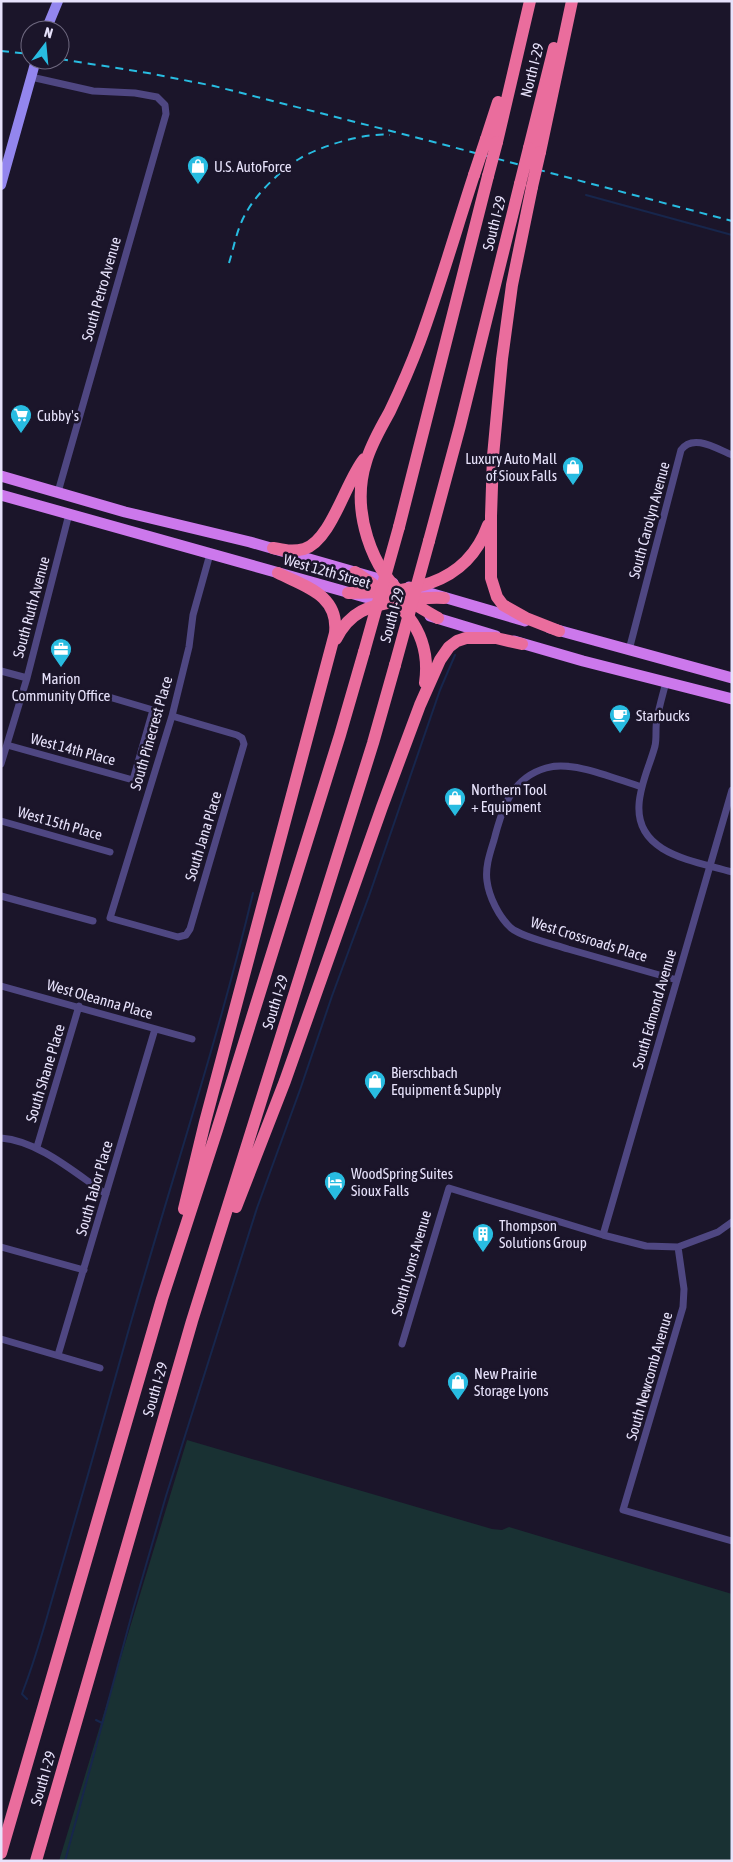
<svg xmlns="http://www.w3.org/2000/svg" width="733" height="1862" viewBox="0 0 733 1862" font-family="'Asap Condensed',sans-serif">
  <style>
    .green { fill: #193133 }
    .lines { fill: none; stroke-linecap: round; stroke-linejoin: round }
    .stream { stroke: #17264c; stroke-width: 2 }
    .street { stroke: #4f4782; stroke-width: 7 }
    .secondary { stroke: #9386ee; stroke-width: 10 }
    .primary { stroke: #cc78ec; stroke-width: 11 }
    .highway { stroke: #ea6d9d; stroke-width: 12 }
    .rail { stroke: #28bce1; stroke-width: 2; stroke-dasharray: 8 6; stroke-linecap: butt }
    .highway-bridge { stroke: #ea6d9d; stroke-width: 12 }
    .labels { text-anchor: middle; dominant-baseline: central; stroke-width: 5; stroke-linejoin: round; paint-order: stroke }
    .street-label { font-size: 15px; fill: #e7e2fb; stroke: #1b152a }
    .poi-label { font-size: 15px; fill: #e7e2fb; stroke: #1b152a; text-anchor: start }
  </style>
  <rect width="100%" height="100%" fill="#1b152a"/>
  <path class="green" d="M187,1440L492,1529L502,1530L509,1527L732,1594V1861H59Z"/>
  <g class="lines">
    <path class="stream" d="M586,195L732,235
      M27,1699L22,1694L23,1691C38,1653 48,1612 60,1572C82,1496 104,1419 125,1343C167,1193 217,1045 253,893
      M96,1720L102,1723
      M65,1861L133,1610L166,1496L257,1208L301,1087L332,996L369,896L440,690L455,655"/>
    <path class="street" d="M31,77L93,91L135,93L157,97L165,105L166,114L58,492
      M629,650L681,450C693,433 717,449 732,455
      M1,671L27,678
      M666,682C663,694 659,707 657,719C655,728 657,737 655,746C650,765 640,784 639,805C636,855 696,861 732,872
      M172,716L237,735L242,738L244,744L190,929L186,935L178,937L110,918L172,716L189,647L193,615L210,554
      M7,745L133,780L153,710L109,697
      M1,764L27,678L69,514
      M642,787C615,779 573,760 546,768C511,778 502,809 494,840C490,853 485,867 487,881C489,897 499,917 511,928C522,937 553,944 568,949C604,959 641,970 677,980
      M1,821L110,852
      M1,896L93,921
      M1,986L192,1039
      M1,1138C39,1141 75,1173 106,1194
      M37,1147L79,1006
      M603,1235L732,790
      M1,1247L84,1270
      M678,1247L684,1289L683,1307L623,1510L732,1541
      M1,1339L100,1368
      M402,1344L449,1188L603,1235L646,1246L678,1247L718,1232L732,1222
      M58,1355L155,1029"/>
    <path class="secondary" d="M46,30L58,1
      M1,185L36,60"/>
    <path class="primary" d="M1,476L125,512L250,542L393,583
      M1,495L386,603
      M409,587L525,621
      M430,616L496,636
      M550,628L732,678
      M514,641L583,661L732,699"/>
    <path class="highway" d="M486,139L498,102
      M497,142L530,1
      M529,148L554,48
      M540,152L572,1
      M532,187L512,285L502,359L493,456L491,516V578L497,597L503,605L526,618L559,631
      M399,527L488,176
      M429,541L460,426L520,184
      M273,548C283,550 293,552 304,549C331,541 346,481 364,459
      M355,572C397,599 433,628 425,683
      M348,593C406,592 465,589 488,525
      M438,618C428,612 418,607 409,600C370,570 351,509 366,462C371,444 381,428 390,411C401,388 411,365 420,341C440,286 456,230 474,175
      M336,639C350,611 369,606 397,601C413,599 427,597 444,598
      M236,1207L285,1081L382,807L420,705L440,660L449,647L457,641L466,638H496L522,644
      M184,1209L205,1122L335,633C339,595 306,587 278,573
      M1,1853L162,1299L217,1130L340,735L364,652
      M36,1861L192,1321L373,743L395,665"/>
    <path class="rail" d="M1,51L30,54
      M60,59L148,73L214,86L430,141L732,221
      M229,263C234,247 237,228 246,213C256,194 281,170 299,159C320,146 366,132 390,135"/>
    <path class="highway-bridge" d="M474,175L486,139
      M488,176L497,142
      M520,184L529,148
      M532,187L540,152
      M364,652L399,527
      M395,665L429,541"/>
  </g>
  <defs>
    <g id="shop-pin" transform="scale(1.125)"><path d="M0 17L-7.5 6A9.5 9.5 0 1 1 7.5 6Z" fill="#28bce1" stroke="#1b152a"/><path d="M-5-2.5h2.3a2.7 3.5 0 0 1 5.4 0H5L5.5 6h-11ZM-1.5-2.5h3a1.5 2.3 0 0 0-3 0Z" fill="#fff"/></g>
    <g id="supermarket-pin" transform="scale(1.125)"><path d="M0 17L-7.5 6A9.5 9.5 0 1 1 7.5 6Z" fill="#28bce1" stroke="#1b152a"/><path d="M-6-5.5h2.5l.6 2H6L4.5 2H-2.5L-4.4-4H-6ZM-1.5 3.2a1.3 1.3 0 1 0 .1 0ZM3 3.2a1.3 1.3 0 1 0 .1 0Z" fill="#fff"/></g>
    <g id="office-pin" transform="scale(1.125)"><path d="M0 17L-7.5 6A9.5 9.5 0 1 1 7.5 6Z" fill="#28bce1" stroke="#1b152a"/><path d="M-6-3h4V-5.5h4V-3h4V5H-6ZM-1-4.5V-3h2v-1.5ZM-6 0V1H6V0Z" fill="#fff"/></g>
    <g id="cafe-pin" transform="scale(1.125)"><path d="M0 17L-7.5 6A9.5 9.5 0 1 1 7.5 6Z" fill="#28bce1" stroke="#1b152a"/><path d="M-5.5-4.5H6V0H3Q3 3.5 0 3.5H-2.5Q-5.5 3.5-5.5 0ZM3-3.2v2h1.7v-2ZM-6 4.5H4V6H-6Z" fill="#fff"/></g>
    <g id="hotel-pin" transform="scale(1.125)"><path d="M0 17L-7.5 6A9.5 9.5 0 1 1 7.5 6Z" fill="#28bce1" stroke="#1b152a"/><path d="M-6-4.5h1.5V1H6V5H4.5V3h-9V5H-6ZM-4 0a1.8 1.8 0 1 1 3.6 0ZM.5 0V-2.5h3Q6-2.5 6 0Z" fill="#fff"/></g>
    <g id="building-pin" transform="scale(1.125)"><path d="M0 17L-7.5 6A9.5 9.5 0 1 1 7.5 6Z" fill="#28bce1" stroke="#1b152a"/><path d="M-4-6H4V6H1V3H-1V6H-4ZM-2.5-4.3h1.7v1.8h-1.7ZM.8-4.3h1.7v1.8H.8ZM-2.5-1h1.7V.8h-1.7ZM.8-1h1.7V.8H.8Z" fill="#fff"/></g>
  </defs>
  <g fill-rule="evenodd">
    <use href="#shop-pin" x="198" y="166"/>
    <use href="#supermarket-pin" x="21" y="415"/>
    <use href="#shop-pin" x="573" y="467"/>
    <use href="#office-pin" x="61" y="649"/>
    <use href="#cafe-pin" x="620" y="715"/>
    <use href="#shop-pin" x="455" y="798"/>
    <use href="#shop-pin" x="375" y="1081"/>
    <use href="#hotel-pin" x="335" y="1182"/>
    <use href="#building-pin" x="483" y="1234"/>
    <use href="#shop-pin" x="458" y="1382"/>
  </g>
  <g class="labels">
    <g class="street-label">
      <text transform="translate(532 70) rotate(-76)">North I-29</text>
      <text transform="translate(494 223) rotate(-76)">South I-29</text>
      <text transform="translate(101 289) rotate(-74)">South Petro Avenue</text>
      <text transform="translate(649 520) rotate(-75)">South Carolyn Avenue</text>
      <text transform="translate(327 571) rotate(16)">West 12th Street</text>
      <text transform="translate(31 607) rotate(-75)">South Ruth Avenue</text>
      <text transform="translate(392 615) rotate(-75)">South I-29</text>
      <text transform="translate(151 733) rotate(-74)">South Pinecrest Place</text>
      <text transform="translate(73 749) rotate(15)">West 14th Place</text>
      <text transform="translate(60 823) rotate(16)">West 15th Place</text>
      <text transform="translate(203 836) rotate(-73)">South Jana Place</text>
      <text transform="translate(589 939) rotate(17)">West Crossroads Place</text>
      <text transform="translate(100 999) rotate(16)">West Oleanna Place</text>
      <text transform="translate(275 1002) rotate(-73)">South I-29</text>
      <text transform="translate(654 1009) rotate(-74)">South Edmond Avenue</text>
      <text transform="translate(45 1073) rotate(-73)">South Shane Place</text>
      <text transform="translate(94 1188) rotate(-74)">South Tabor Place</text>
      <text transform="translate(411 1263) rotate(-74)">South Lyons Avenue</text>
      <text transform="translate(649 1376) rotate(-74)">South Newcomb Avenue</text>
      <text transform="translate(155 1389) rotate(-74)">South I-29</text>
      <text transform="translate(43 1778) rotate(-74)">South I-29</text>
    </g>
    <g class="poi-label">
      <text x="214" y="166">U.S. AutoForce</text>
      <text x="37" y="415">Cubby's</text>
      <text x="557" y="458" text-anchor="end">Luxury Auto Mall<tspan x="557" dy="17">of Sioux Falls</tspan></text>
      <text x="61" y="678" text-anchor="middle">Marion<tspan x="61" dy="17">Community Office</tspan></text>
      <text x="636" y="715">Starbucks</text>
      <text x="471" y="789">Northern Tool<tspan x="471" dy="17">+ Equipment</tspan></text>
      <text x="391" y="1072">Bierschbach<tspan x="391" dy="17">Equipment &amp; Supply</tspan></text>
      <text x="351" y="1173">WoodSpring Suites<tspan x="351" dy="17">Sioux Falls</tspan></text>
      <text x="499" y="1225">Thompson<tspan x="499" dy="17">Solutions Group</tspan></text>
      <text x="474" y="1373">New Prairie<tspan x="474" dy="17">Storage Lyons</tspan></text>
    </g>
  </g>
  <rect width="733" height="1862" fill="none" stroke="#e7e2fb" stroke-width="5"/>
  <g transform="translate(45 45) rotate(16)"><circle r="24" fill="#1b152a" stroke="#6d677e"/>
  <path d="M0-4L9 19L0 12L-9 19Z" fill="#28bce1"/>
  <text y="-8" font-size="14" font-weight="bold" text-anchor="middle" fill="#e7e2fb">N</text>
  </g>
</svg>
